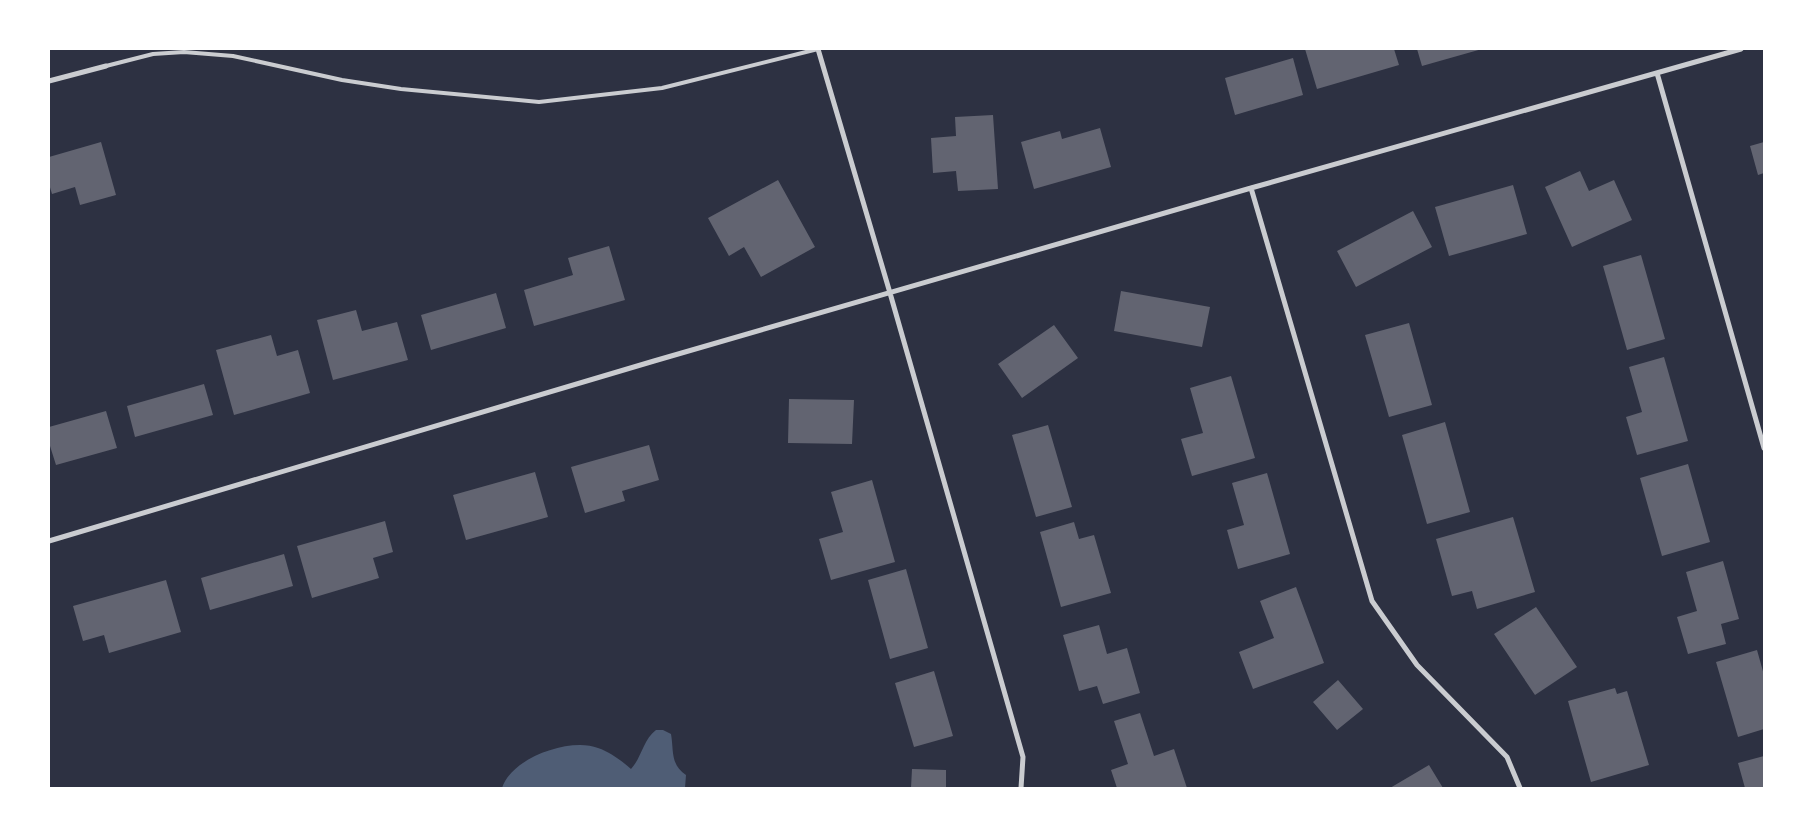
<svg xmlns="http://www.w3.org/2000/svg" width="1813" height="837" viewBox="0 0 1813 837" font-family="Figtree,sans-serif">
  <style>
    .water { fill: #4f5d75 }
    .building { fill: #626471 }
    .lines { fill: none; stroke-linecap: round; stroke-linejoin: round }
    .service { stroke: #caccd0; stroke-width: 4 }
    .minor { stroke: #caccd0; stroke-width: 5 }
  </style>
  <rect width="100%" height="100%" fill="#2d3142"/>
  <path class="water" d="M656,730H663L671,734C674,751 670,764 686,775L685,788H502C511,758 570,737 598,748C610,752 622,761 631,769C642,757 643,740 656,730Z"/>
  <path class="building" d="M1305,49H1394L1399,65L1317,89Z
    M1417,49H1482L1422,66Z
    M1293,58L1303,95L1235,115L1225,78Z
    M993,115L998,189L958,191L956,171L933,173L931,138L956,136L955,117Z
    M1100,128L1111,167L1034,189L1021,142L1060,131L1062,139Z
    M101,142L116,195L80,205L75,187L52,194L49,184V157Z
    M1764,142V173L1758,175L1750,146Z
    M1580,171L1589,191L1614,180L1632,220L1572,247L1545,187Z
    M778,180L815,247L761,277L744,247L729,256L708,218Z
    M1513,185L1527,234L1449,256L1435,207Z
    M1413,211L1432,247L1356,287L1337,251Z
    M609,246L625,300L534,326L524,290L573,275L568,258Z
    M1641,255L1665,339L1627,350L1603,266Z
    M1121,291L1210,307L1202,347L1114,331Z
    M496,293L506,328L431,350L421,315Z
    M356,310L362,331L397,322L408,360L333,380L317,320Z
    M1409,323L1432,405L1389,417L1365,335Z
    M1054,325L1078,358L1022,398L998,364Z
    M271,335L277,356L298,350L310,393L234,415L216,350Z
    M1664,357L1688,441L1637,455L1626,417L1642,412L1629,367Z
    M1231,376L1255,458L1192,476L1181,439L1203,433L1190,388Z
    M204,384L213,415L135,437L127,406Z
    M789,399L854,400L852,444L788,443Z
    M106,411L117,448L56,465L50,446H49V427Z
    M1445,422L1470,512L1427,524L1402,435Z
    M1048,425L1072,507L1036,517L1012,435Z
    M649,445L659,480L622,491L625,501L585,513L571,467Z
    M1688,464L1710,542L1662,556L1640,478Z
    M535,472L548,517L466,540L453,495Z
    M1267,473L1290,554L1238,569L1227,530L1244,525L1232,483Z
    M872,480L895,562L831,580L819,539L843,532L831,492Z
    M1513,517L1535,592L1477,609L1472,591L1452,596L1436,539Z
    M385,521L393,552L373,558L379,578L312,598L297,546Z
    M1074,522L1079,539L1094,535L1111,593L1061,607L1040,532Z
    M284,554L293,586L210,610L201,578Z
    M1723,561L1739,619L1721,624L1726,644L1688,654L1677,617L1697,611L1686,572Z
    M906,569L928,648L890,659L868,580Z
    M166,580L181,632L109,653L104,635L83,641L73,606Z
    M1296,587L1324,663L1253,689L1239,652L1274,638L1260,601Z
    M1536,607L1577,667L1535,695L1494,634Z
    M1099,625L1107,654L1127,648L1140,693L1103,704L1097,686L1079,691L1063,635Z
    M1757,650L1764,675V729L1738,737L1716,662Z
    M934,671L953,736L914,747L895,683Z
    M1338,680L1363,709L1337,730L1313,702Z
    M1615,688L1617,694L1627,691L1649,765L1591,782L1568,701Z
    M1140,713L1154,756L1174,749L1187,788H1117L1111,770L1128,764L1114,721Z
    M1764,756V788H1745L1738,763Z
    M1429,765L1443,788H1390Z
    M912,769L946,770V788H911Z"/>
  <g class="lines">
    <path class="service" d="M106,66L153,54L184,52L233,56L342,80L401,89L539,102L662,88L818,49"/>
    <path class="minor" d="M818,49L890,293L1023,757L1021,788
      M1657,73L1764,448
      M49,81L106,66
      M1251,188L1372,601L1417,665L1507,757L1520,788
      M49,541L654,361L1251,188L1741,49"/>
  </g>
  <rect width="1813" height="837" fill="none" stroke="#ffffff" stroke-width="100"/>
</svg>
